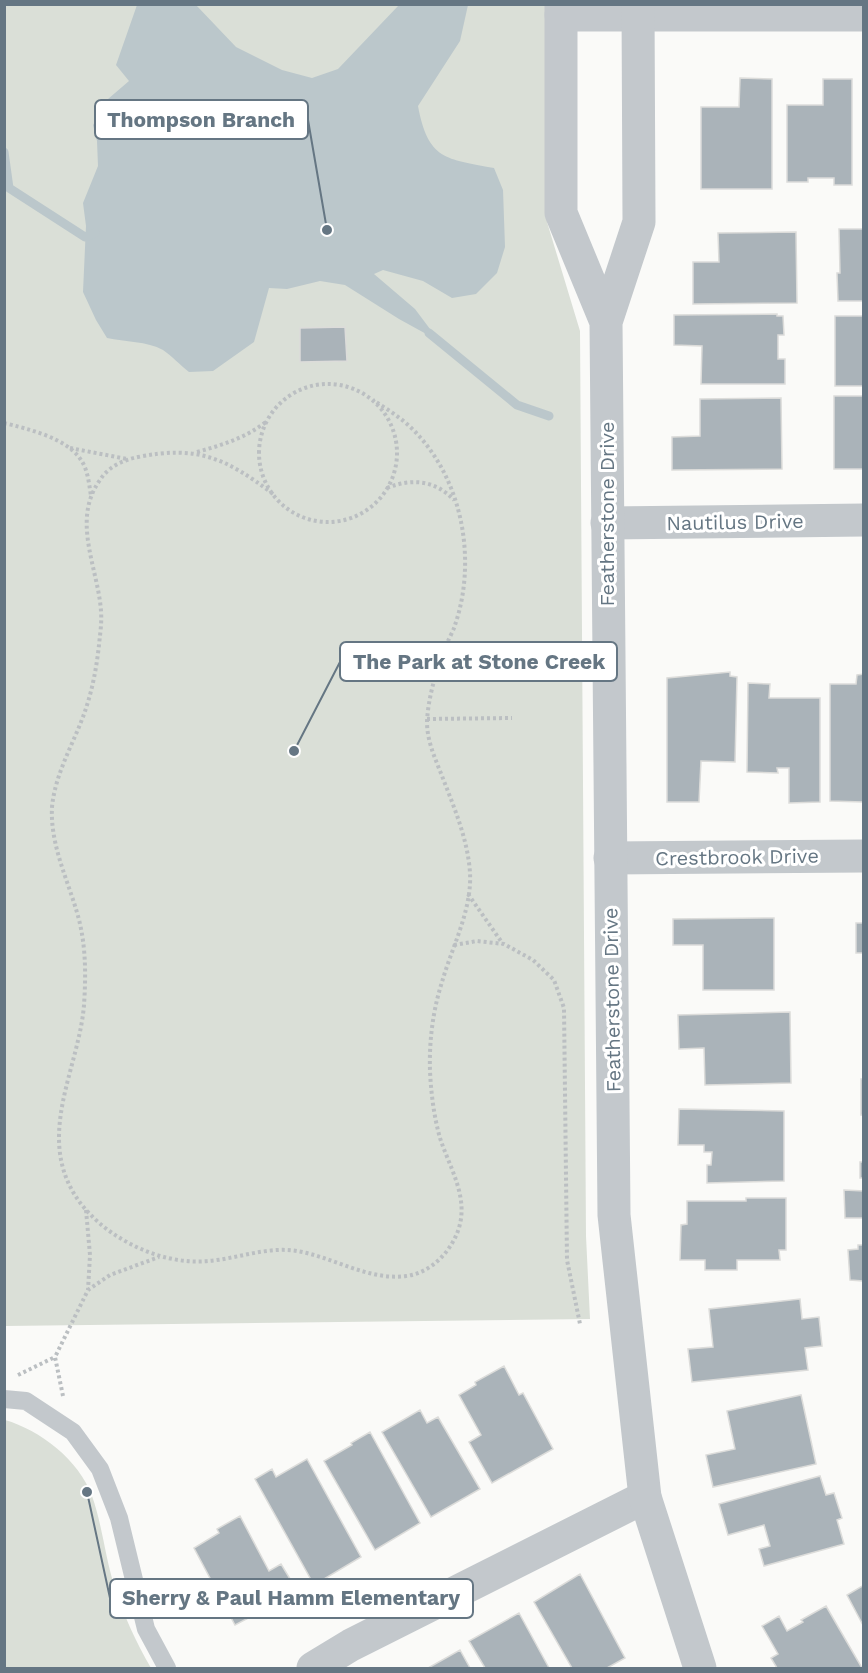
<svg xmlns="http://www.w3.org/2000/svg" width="868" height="1673" viewBox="0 0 868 1673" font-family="'Work Sans',sans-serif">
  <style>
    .green { fill: #dadfd7 }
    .water { fill: #bbc7cb }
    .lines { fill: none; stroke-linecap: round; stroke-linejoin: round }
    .stream { stroke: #bbc7cb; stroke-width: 9 }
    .building { fill: #aab3b9; stroke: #dcdcda; stroke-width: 1.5 }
    .path { stroke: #bbbfc2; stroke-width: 4; stroke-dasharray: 3 3; stroke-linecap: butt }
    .service { stroke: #c3c8cc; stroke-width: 18 }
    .minor { stroke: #c3c8cc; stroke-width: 33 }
    .tertiary { stroke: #c3c8cc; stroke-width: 33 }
    .labels { text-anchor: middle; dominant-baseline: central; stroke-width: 6; stroke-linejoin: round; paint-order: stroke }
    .street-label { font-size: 20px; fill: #657683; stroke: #fff }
    .leader { fill: none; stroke: #657683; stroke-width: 2 }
    .callout-dot { fill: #657683; stroke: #fff; stroke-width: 2 }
    .callout { fill: #fff; stroke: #657683; stroke-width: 2 }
    .callout-label { font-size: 21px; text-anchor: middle; font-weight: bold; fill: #657683 }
  </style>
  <rect width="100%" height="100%" fill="#fafaf8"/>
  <path class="green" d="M4,5H548L547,222L580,331L586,1236L590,1319L5,1326Z
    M5,1420C40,1430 79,1460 92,1496C102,1524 105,1556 114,1585C123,1614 136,1642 151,1668H5Z"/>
  <path class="water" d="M137,5H196L236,47L282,70L312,78L338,69L399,5H468L460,41L418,106C428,160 446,159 494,168L503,190L505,247L497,273L476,294L452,298L423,281L383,270L374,274L415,309L439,341L399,319L345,285L320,281L287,289L269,288L254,342L213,371L189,372C180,365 172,356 163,350C147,341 125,342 107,338L96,320L83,292L86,226L83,203L98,166L97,141L93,125L108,99L129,81L116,65Z"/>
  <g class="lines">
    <path class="stream" d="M4,152L9,188L85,237L95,233
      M429,333L517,405L549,416"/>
  </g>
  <path class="building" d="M740,78L772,79V189H701V107H739Z
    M823,79H852V185H834V178H808V182H787V105H823Z
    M839,229H864V301H838L837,273H840Z
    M796,232L797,303L693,304V262H719L718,233Z
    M777,314V316H783L784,335H778V359H785V384H701L702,346L674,345V315Z
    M835,316H864V386H835Z
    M345,327L347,361L300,362V328Z
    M834,396H864V469H834Z
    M781,398L782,469L672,470V437L700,436V399Z
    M730,672V676L737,677L735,762L701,761L699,802H667V678Z
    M864,674L863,802L830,801V684H856L857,675Z
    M748,683L770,684L769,698H820V802L789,803V768H777L778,773L747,772Z
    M864,914V969H863V953H856V923H863Z
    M774,918V990H703V945H673V919Z
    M790,1012L791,1083L705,1085L704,1048L679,1049L678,1015Z
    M861,1079H864V1115H861Z
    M679,1109L784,1111V1181L707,1183V1165H711L712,1152H704V1145H678Z
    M860,1162H864V1178H860Z
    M844,1190L864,1191V1218H845Z
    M746,1198H786V1250H779L780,1260H737V1270H705V1260H680L681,1225L687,1224V1201H746Z
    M858,1245H864V1299L863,1281L850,1280L848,1250L858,1249Z
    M800,1299L802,1319L819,1317L822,1346L805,1348L808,1370L692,1382L688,1349L713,1347L709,1309Z
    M504,1366L519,1395L523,1393L553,1449L492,1483L469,1442L481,1435L459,1395L476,1385L475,1382Z
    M801,1395L816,1464L713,1487L706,1455L735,1449L727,1411Z
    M420,1410L427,1423L438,1417L480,1489L431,1517L382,1432Z
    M370,1432L420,1523L375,1550L324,1461L352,1445L351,1443Z
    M307,1459L361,1557L314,1585L255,1479L272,1469L276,1477Z
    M820,1476L826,1495L834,1493L842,1518L837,1520L844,1544L764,1566L759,1549L770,1546L764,1525L728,1535L719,1504Z
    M240,1516L269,1571L281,1564L298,1592L235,1625L194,1548L219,1533L217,1529Z
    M580,1574L625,1658L607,1668H572L534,1602Z
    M864,1585V1627L847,1595Z
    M826,1606L862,1668H777L771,1658L778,1654L762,1626L779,1616L787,1631L803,1622L801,1620Z
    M519,1613L549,1668H485L469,1641Z
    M460,1650L470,1668H428Z"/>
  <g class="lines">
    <path class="path" d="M259 453a69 69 0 1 1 138 0a69 69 0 1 1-138 0Z
      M4,423C28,429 67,438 81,460C88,470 89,484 91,496
      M70,448L127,459
      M197,452C222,445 246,438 267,421
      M387,488C412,478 435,480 454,500
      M273,494C226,458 197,445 138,457C123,460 108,467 100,480C71,520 98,568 101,611C102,623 100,634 99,645C96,672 91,697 81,722C70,750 55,776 52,807C50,845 68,880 78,916C86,945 86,975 84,1005C79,1067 38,1131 73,1192C98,1235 159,1266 208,1261C236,1259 268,1246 297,1251C333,1257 369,1281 406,1276C432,1273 454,1249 460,1224C467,1194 449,1166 440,1138C434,1117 431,1093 430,1071C429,1041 433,1010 442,982C452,947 472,910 470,873C468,840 454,807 442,776C435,758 427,741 427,722C428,697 437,668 446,645C447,643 455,627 455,625C479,555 460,466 401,419C392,412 382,406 373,400
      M427,719L512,718
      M468,894L503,944
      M454,945L477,941L504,944L533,960L554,980L564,1008L567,1260L580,1324
      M86,1210L90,1255L88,1290
      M18,1375L55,1357
      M63,1396L55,1357L88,1290L110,1275L159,1257"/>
    <path class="service" d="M4,1399L26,1401L73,1432L100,1469L119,1518L146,1629L167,1668"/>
    <path class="minor" d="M561,15H864
      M607,523L864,520
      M610,858L864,856
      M313,1668L351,1645L645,1497"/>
    <path class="tertiary" d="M561,4V213L606,322
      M638,4L639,222L606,322L614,1215L645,1497L700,1668"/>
  </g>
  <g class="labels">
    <g class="street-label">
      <text transform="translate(607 514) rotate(-90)">Featherstone Drive</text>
      <text transform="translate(735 522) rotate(-1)">Nautilus Drive</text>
      <text transform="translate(737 857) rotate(-1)">Crestbrook Drive</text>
      <text transform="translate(612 1000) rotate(-91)">Featherstone Drive</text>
    </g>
  </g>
  <path class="leader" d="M327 230L308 120M294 751L340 662M87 1492L110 1598"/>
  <g class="callout-dot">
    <circle cx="327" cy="230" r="6"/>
    <circle cx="294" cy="751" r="6"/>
    <circle cx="87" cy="1492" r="6"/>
  </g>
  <g class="callout">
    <rect x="95" y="100" width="213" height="39" rx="6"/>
    <rect x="340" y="642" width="277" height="39" rx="6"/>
    <rect x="110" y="1579" width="363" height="39" rx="6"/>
  </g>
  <g class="callout-label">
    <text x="201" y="127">Thompson Branch</text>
    <text x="479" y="669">The Park at Stone Creek</text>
    <text x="291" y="1605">Sherry &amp; Paul Hamm Elementary</text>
  </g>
  <rect width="868" height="1673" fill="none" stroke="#657683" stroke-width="12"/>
</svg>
